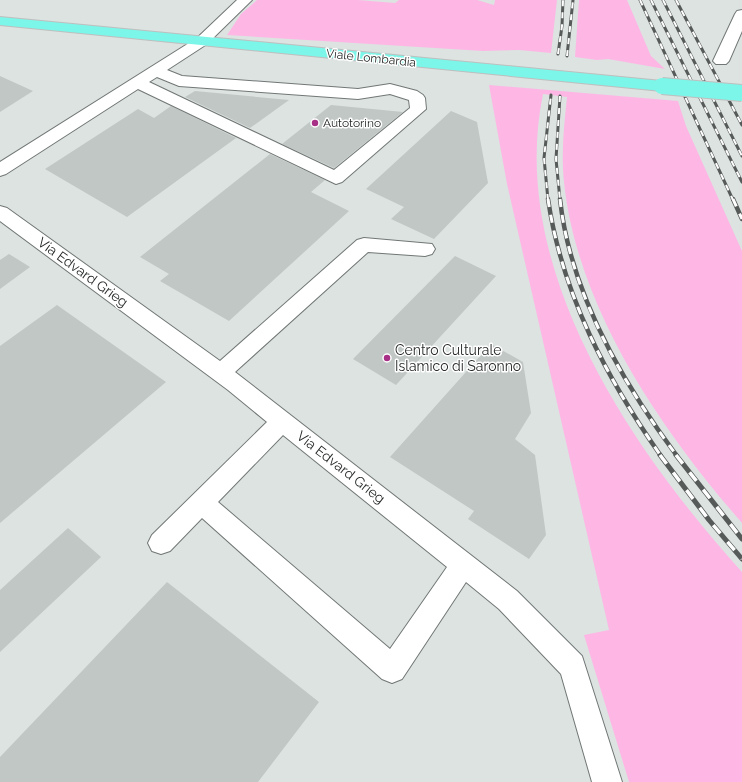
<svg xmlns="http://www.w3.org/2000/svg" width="742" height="782" viewBox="0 0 742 782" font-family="Raleway,sans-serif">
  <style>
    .green { fill: #feb7e5 }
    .building { fill: #c0c7c5 }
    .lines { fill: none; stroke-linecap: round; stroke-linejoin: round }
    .minor-casing { stroke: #717776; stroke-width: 2 }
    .major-casing { stroke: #bebfbf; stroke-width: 2 }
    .minor { fill: #fff; fill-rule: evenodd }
    .major { fill: #7cf6e8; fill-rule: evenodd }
    .rail-far2-casing { stroke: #565a59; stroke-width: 3 }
    .rail-far1-casing { stroke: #565a59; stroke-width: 4.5 }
    .rail-casing { stroke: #565a59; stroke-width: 5 }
    .rail-far2 { stroke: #fff; stroke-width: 2; stroke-dasharray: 6; stroke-linecap: butt }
    .rail-far1 { stroke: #fff; stroke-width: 3; stroke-dasharray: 8; stroke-linecap: butt }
    .rail { stroke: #fff; stroke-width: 3.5; stroke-dasharray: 11; stroke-linecap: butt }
    .major-bridge-casing { stroke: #bebfbf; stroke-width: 18; stroke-linecap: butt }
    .major-bridge { stroke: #7cf6e8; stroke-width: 16 }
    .poi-dot { fill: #a72f86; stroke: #fff; stroke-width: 1.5 }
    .labels { text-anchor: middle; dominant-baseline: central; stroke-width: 3; stroke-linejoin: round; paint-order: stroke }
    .far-street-label { font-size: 12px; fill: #272929; stroke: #fff }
    .far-poi-label { font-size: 12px; fill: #272929; stroke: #fff; text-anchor: start }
    .street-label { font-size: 14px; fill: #272929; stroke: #fff }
    .poi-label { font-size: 14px; fill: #272929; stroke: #fff; text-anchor: start }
  </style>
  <rect width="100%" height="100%" fill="#dce3e1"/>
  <path class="green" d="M257,0H358L395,3L399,0H477L494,5L495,0H557L551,53L519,50L483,51L227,35L241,14Z
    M579,0H627L651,56L665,69L608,59L597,60L575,57Z
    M489,85L678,101L686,126L742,251V523C661,430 577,308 564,182C561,153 564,126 567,97L543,94C507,268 631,449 742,572V782H629L584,635L609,630L507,184Z"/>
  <path class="building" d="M0,76L33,91L0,112Z
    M195,91L289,100L250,128L185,97Z
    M331,105L403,112L334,168L282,144Z
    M171,106L236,138L127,217L45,169L138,109L154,118Z
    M451,111L477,122L488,183L434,239L391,219L404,207L366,189Z
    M270,154L325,180L311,192L349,211L229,321L160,281L169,274L140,257Z
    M9,254L30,267L0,289V260Z
    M455,256L496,276L396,385L353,359Z
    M57,305L166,382L0,523V346Z
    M491,344L523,362L531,413L515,439L535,455L546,535L529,559L468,519L474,511L390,457Z
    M68,528L101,557L0,652V590Z
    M167,582L319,702L258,782H0V757Z"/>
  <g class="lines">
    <g class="minor-casing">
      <path id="minor" d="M237,0H252L207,44L167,70L182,76L358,89L390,84L417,91L423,95L425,98L426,109L342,182L336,184L138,89L6,174L0,176V162L197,38ZM157,77L179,86L358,99L390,94L409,100L410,108L334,170L149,82Z
        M742,10V31L729,61L726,64H716L713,61L735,14L737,11Z
        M0,206L7,208L220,361L357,240L364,238L432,244L435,249L432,254L425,256L368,252L235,372L517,591L582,656L622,782H592L561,674L499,609L466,582L402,679L392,683L382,679L202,518L170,551L161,554L152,551L148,543L152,535L267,422L228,390L0,221ZM283,435L447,567L390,649L218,502Z"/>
    </g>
    <g class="major-casing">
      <path id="major" d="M0,17L662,81L668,83L670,86L668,89L662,91L0,25Z"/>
    </g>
    <use href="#minor" class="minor"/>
    <use href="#major" class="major"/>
    <g class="rail-far2-casing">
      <path id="rail-far2" d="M640,0L733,200
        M651,0L742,182
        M663,0L742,156
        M676,0L742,125
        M558,54L562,26L563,0
        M567,56L573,0
        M560,96L556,159L560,200
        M548,200L544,158L551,95"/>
    </g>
    <g class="rail-far1-casing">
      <path id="rail-far1" d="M548,199C562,294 607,379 661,456
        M560,199C570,293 622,382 677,456
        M733,199L742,219"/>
    </g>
    <g class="rail-casing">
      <path id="rail" d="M660,455L709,520L742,559
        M676,455L742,539"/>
    </g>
    <use href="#rail-far2" class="rail-far2"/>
    <use href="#rail-far1" class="rail-far1"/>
    <use href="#rail" class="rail"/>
    <g class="major-bridge-casing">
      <path id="major-bridge" d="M662,86L742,93"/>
    </g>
    <use href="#major-bridge" class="major-bridge"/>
  </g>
  <g class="poi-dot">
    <circle cx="315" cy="123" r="4"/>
    <circle cx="387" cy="358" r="4"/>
  </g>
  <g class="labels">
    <g class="far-street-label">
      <text transform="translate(371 58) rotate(6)">Viale Lombardia</text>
    </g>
    <g class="far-poi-label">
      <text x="323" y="123">Autotorino</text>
    </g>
    <g class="street-label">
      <text transform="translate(83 272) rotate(36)">Via Edvard Grieg</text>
      <text transform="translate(341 467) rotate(38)">Via Edvard Grieg</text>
    </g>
    <g class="poi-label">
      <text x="395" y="350">Centro Culturale<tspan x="395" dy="16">Islamico di Saronno</tspan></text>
    </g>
  </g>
</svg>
